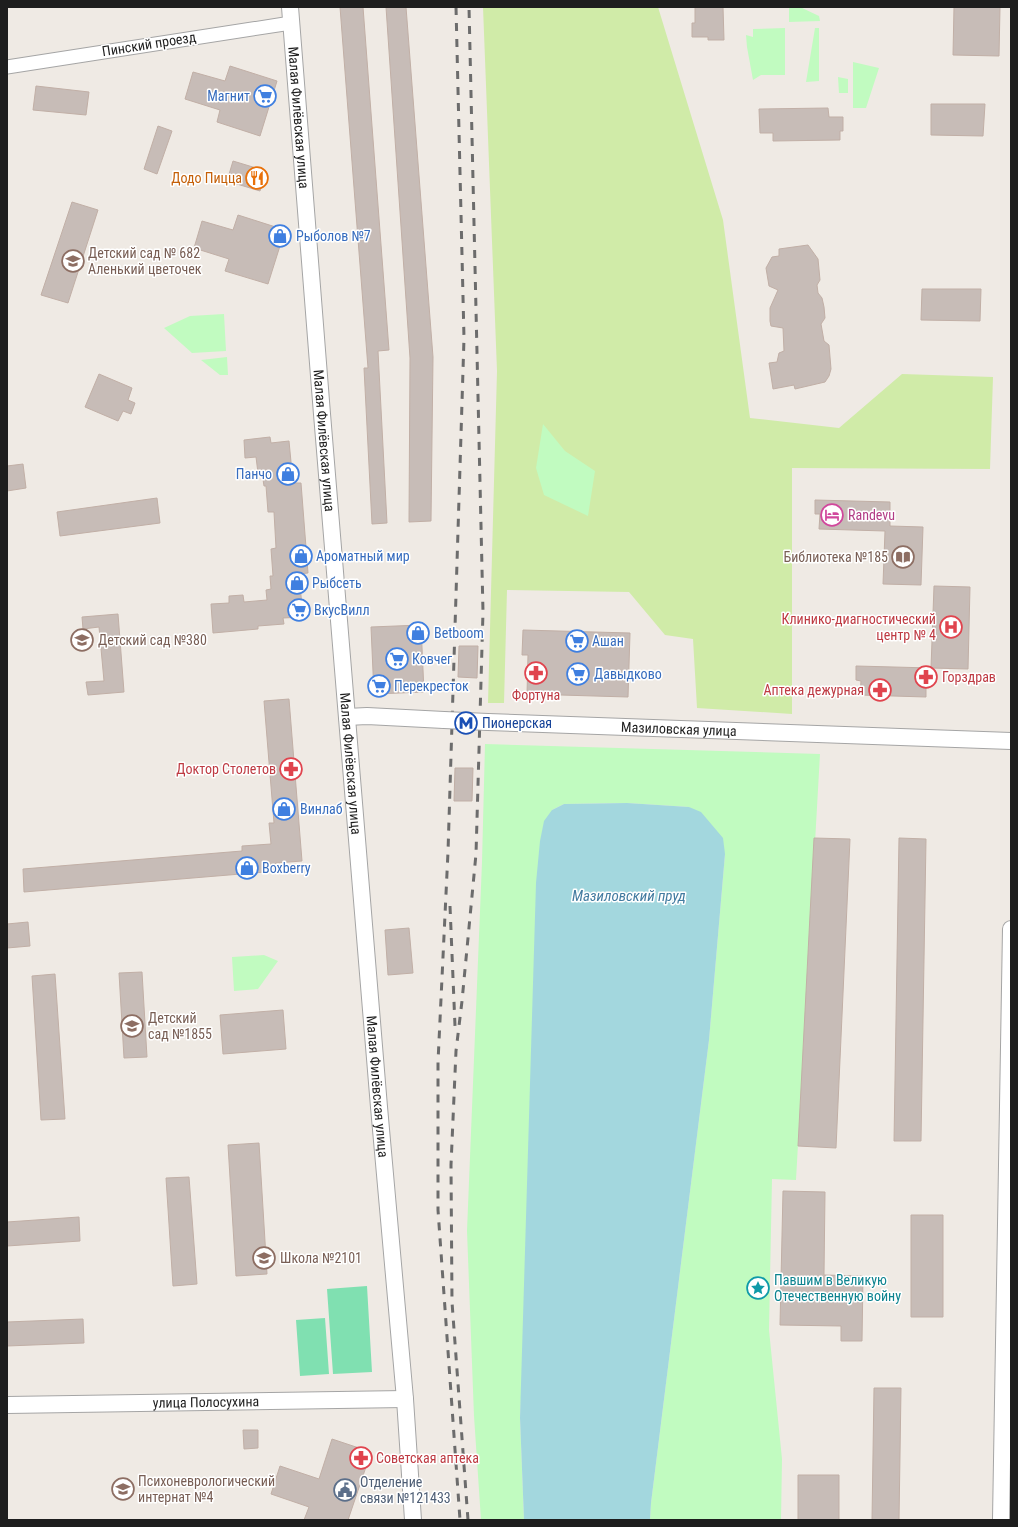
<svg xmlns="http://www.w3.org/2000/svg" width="1018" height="1527" viewBox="0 0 1018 1527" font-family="'Roboto Condensed',sans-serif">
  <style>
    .grass { fill: #d0eba8 }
    .park { fill: #c1fbc0 }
    .pitch { fill: #80e0b1 }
    .water { fill: #a3d7de }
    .building { fill: #c7bcb7; stroke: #c1afa6 }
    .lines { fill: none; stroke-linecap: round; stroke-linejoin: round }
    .minor-casing { stroke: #a5a5a5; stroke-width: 15 }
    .tertiary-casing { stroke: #a5a5a5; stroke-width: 18 }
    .minor { stroke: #fff; stroke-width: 13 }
    .tertiary { stroke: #fff; stroke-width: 16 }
    .rail { stroke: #6c6c6c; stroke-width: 3; stroke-dasharray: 8 8; stroke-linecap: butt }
    .tertiary-bridge-casing { stroke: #a5a5a5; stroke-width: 18; stroke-linecap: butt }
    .tertiary-bridge { stroke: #fff; stroke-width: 16 }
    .labels { text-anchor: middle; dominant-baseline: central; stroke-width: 3; stroke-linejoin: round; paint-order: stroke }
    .street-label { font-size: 14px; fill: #1e1e1e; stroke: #fff }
    .shop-label { font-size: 14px; fill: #366cbe; stroke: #fff; text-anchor: start }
    .food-label { font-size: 14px; fill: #c56008; stroke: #fff; text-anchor: end }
    .education-label { font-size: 14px; fill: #785e54; stroke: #fff; text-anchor: start }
    .hotel-label { font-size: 14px; fill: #b23c85; stroke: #fff; text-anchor: start }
    .health-label { font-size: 14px; fill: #be3a42; stroke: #fff; text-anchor: end }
    .transit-label { font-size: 14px; fill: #164399; stroke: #fff; text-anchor: start }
    .culture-label { font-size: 14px; fill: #0d838f; stroke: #fff; text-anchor: start }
    .service-label { font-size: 14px; fill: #4e5e75; stroke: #fff; text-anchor: start }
    .water-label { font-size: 15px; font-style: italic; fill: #427ba0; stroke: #fff }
  </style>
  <rect width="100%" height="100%" fill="#efeae4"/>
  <path class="grass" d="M483,7H658L723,220L750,418L839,428L902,374L993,377L990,469L792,468V714L697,708L693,639L665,635L629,592L507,590L504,703H488L497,371Z"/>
  <path class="park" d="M789,7H800L819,16L820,21L789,22Z
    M785,28V75H761L753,80L747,47L746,35L753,37V29Z
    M815,28H819V81L806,82Z
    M853,62L879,68L866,108H853Z
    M838,77L848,79V93H839Z
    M224,314L226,351L192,353L164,328L190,316Z
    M227,357L228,375H220L201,360Z
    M543,424L565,451L595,471L588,516L544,495L536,468Z
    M485,744L820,754L796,1180L772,1179L769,1330L782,1459L781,1520H650L651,1503L709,1040L725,854L689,807L627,803L564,804L552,810L520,1418L524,1520H481L474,1416L467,1231L482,862Z
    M264,955L278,961L258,989L234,991L232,957Z"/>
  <path class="pitch" d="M367,1286L372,1372L333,1374L327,1289Z
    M325,1318L329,1374L300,1376L296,1320Z"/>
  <path class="water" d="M627,803L689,807L701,812L723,838L725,854L709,1040L651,1503L650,1520H524L520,1418L536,883L540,841L544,821L552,810L564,804Z"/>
  <path class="building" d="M340,7H363L389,350L378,351L387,523L372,524L364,368H368Z
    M386,7H406L433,357L431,521L409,522L410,358Z
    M695,7H723L724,40H708V37H692V23H695Z
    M954,7H1000L999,56L953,55Z
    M230,66L277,81L260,136L217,122L220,110L185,99L193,72L225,81Z
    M36,86L89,92L86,115L33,110Z
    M931,104H985L983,136L931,135Z
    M828,108L829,117H843V131H840V140L773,141V133H760L759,109Z
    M158,126L172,131L157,174L144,169Z
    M233,161L266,171L260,191L227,181Z
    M72,202L98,210L68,303L41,295Z
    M238,215L285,230L268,284L225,271L229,259L194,248L202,221L233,230Z
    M808,245L818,259L820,280L817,285L818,293L822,298L824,307L825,318L821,324L824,341L829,345L831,369L829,376L825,382L795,389L794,385L773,389L769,363L777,362L779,353L784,351L783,328L771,326L770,321V308L778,290L769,286L766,268L772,257L779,256V249Z
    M922,289H981L980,321L921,320Z
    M99,374L132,388L128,400L135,403L131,414L123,411L118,421L85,407Z
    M270,437L271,443L289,441L293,483H301L308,573L299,574L303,617L283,618L284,624L258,626V629L213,633L211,604L229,603V596L243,595L244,602L267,600L266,590L271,589L270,576H273L271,549L276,548L274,512H268L266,486H264L262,473H258L256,457L245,458L244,440Z
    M23,464L26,488L7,491V466Z
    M157,498L160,523L60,536L57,512Z
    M815,500L890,502V526L923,527L921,585L883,584L885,531L819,529L820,514H815Z
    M934,586L970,587L968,669L931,668Z
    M118,614L124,692L88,695L86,682L104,681L99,627L83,629L82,617Z
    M421,625L424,692L374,694L371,627Z
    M523,630L630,633L628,697L527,694L528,655H522Z
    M459,646H478L477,678L458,677Z
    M856,666L931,668V683L926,682V697L860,695L861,681L856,680Z
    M289,699L302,861L276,863L277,871L24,892L23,869L242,851V846L271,844L269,823H274L264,701Z
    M455,768H473L472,801H454Z
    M814,838L850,839L836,1148L798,1146Z
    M899,838L926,839L921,1141H894Z
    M28,922L30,946L7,948V924Z
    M409,928L413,973L388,975L385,930Z
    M142,972L147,1057L124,1058L119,973Z
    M55,974L65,1119L41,1120L32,976Z
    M283,1010L286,1049L223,1054L220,1015Z
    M259,1143L267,1274L236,1276L228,1145Z
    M189,1177L197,1284L173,1286L166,1178Z
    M783,1191L825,1192L824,1275L863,1276L862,1341H841V1326L780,1325Z
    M911,1215H943V1317H911Z
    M79,1217L80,1241L7,1246V1222Z
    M83,1319L84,1343L7,1346V1322Z
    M874,1388H901L899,1520H872Z
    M243,1430H258V1448L244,1449Z
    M332,1439L371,1452L348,1520H304L309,1507L271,1494L280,1466L319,1479Z
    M798,1475H839V1520H798Z"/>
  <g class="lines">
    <g class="minor-casing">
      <path id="minor" d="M7,67L291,23"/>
    </g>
    <g class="tertiary-casing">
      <g id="tertiary">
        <path id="s1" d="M290,7L322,414L379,1107L405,1399L413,1520"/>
        <path d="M347,717L367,716L444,720"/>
        <path id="s2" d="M488,722L1011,741"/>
        <path id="s3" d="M7,1405L405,1399"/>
        <path d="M1001,1520L1011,929"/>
      </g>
    </g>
    <use href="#minor" class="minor"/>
    <use href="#tertiary" class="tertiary"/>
    <path class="rail" d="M456,7L464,338L448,852L438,1062V1210L460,1520
      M450,906L455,1026
      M468,1520L452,1302L451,1165L456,1051L462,1001L476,854L483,612L469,7"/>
    <g class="tertiary-bridge-casing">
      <path id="tertiary-bridge" d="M444,720L488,722"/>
    </g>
    <use href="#tertiary-bridge" class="tertiary-bridge"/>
  </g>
  <defs>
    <g id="supermarket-ring" transform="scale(1.15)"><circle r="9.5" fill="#fff" stroke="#3f7fe0" stroke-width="1.5"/><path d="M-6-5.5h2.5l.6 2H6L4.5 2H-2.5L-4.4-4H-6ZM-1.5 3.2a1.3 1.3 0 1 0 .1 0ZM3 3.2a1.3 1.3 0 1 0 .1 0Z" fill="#3f7fe0"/></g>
    <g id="restaurant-ring" transform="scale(1.15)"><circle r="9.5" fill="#fff" stroke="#e8710a" stroke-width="1.5"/><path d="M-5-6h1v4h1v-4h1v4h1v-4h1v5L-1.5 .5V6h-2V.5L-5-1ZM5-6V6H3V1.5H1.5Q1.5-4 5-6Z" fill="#e8710a"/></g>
    <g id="shop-ring" transform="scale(1.15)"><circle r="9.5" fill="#fff" stroke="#3f7fe0" stroke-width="1.5"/><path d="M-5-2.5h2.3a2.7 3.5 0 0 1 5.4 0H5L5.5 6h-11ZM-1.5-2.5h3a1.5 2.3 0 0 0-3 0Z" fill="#3f7fe0"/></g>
    <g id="school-ring" transform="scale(1.15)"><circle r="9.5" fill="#fff" stroke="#8d6e63" stroke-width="1.5"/><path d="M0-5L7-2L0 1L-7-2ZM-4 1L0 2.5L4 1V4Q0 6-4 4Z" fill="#8d6e63"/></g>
    <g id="hotel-ring" transform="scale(1.15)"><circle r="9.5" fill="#fff" stroke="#d1479c" stroke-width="1.5"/><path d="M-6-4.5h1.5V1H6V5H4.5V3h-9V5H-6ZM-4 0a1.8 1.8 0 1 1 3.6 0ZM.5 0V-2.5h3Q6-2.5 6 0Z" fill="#d1479c"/></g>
    <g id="library-ring" transform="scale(1.15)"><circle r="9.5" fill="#fff" stroke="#8d6e63" stroke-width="1.5"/><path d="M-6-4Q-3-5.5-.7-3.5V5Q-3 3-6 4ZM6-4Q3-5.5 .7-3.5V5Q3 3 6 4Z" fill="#8d6e63"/></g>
    <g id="hospital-ring" transform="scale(1.15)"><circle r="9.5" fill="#fff" stroke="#e0444e" stroke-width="1.5"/><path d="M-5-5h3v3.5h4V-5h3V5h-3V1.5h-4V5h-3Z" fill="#e0444e"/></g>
    <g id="pharmacy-ring" transform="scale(1.15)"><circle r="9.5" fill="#fff" stroke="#e0444e" stroke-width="1.5"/><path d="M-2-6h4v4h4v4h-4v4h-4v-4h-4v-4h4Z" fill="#e0444e"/></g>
    <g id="metro-ring" transform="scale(1.15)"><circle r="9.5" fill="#fff" stroke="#1a4fb4" stroke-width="1.5"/><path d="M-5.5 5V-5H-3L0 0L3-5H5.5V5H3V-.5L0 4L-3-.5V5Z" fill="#1a4fb4"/></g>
    <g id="sight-ring" transform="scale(1.15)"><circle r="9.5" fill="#fff" stroke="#0f9aa8" stroke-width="1.5"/><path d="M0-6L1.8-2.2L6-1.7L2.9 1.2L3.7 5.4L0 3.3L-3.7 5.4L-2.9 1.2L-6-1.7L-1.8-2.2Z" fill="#0f9aa8"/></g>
    <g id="civic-ring" transform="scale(1.15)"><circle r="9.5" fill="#fff" stroke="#5c6f8a" stroke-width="1.5"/><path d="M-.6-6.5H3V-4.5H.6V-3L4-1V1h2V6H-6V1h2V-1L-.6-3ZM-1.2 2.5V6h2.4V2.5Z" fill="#5c6f8a"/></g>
  </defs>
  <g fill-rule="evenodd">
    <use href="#supermarket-ring" x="265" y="96"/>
    <use href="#restaurant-ring" x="257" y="178"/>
    <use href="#shop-ring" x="280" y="236"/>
    <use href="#school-ring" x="73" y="261"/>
    <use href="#shop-ring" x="288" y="474"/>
    <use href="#hotel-ring" x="832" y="515"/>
    <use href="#shop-ring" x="301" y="556"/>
    <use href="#library-ring" x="903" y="557"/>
    <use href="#shop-ring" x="297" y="583"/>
    <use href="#supermarket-ring" x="299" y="610"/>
    <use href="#hospital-ring" x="951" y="627"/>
    <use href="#shop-ring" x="418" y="633"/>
    <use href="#school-ring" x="82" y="640"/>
    <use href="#supermarket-ring" x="577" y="641"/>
    <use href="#supermarket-ring" x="397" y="659"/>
    <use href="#pharmacy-ring" x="536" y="673"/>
    <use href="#supermarket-ring" x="578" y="674"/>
    <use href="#pharmacy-ring" x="926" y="677"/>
    <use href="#supermarket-ring" x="379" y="686"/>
    <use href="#pharmacy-ring" x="880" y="690"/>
    <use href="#metro-ring" x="466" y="723"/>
    <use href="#pharmacy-ring" x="291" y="769"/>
    <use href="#shop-ring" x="284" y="809"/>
    <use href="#shop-ring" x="247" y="868"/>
    <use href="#school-ring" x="132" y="1026"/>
    <use href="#school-ring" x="264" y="1258"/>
    <use href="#sight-ring" x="758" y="1288"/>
    <use href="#pharmacy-ring" x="361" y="1458"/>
    <use href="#school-ring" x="123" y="1489"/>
    <use href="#civic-ring" x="345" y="1490"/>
  </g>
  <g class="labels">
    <g class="street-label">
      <text transform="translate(149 44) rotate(-9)">Пинский проезд</text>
      <text stroke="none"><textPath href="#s1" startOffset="111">Малая Филёвская улица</textPath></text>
      <text stroke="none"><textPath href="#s1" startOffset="435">Малая Филёвская улица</textPath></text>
      <text stroke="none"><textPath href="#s2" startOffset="191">Мазиловская улица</textPath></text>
      <text stroke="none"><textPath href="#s1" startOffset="759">Малая Филёвская улица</textPath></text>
      <text stroke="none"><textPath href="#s1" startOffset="1083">Малая Филёвская улица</textPath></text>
      <text stroke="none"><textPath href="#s3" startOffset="199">улица Полосухина</textPath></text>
    </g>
    <g class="shop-label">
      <text x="250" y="96" text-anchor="end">Магнит</text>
      <text x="296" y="236">Рыболов №7</text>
      <text x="272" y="474" text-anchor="end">Панчо</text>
      <text x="316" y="556">Ароматный мир</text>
      <text x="312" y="583">Рыбсеть</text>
      <text x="314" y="610">ВкусВилл</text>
      <text x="434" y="633">Betboom</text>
      <text x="592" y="641">Ашан</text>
      <text x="412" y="659">Ковчег</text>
      <text x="594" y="674">Давыдково</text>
      <text x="394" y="686">Перекресток</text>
      <text x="300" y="809">Винлаб</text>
      <text x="262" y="868">Boxberry</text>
    </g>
    <g class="food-label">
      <text x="242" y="178">Додо Пицца</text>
    </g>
    <g class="education-label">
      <text x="88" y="253">Детский сад № 682<tspan x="88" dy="16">Аленький цветочек</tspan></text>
      <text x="888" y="557" text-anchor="end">Библиотека №185</text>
      <text x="98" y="640">Детский сад №380</text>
      <text x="148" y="1018">Детский<tspan x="148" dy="16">сад №1855</tspan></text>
      <text x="280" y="1258">Школа №2101</text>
      <text x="138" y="1481">Психоневрологический<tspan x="138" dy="16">интернат №4</tspan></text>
    </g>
    <g class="hotel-label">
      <text x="848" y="515">Randevu</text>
    </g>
    <g class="health-label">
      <text x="936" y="619">Клинико-диагностический<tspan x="936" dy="16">центр № 4</tspan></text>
      <text x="942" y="677" text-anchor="start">Горздрав</text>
      <text x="864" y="690">Аптека дежурная</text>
      <text x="536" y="695" text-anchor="middle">Фортуна</text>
      <text x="276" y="769">Доктор Столетов</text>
      <text x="376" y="1458" text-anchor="start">Советская аптека</text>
    </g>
    <g class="transit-label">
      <text x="482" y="723">Пионерская</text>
    </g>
    <g class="culture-label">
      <text x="774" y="1280">Павшим в Великую<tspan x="774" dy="16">Отечественную войну</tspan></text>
    </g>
    <g class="service-label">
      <text x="360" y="1482">Отделение<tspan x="360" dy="16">связи №121433</tspan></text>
    </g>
    <g class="water-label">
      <text x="629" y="896">Мазиловский пруд</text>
    </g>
  </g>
  <rect width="1018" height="1527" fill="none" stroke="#1e1e1e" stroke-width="16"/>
</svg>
